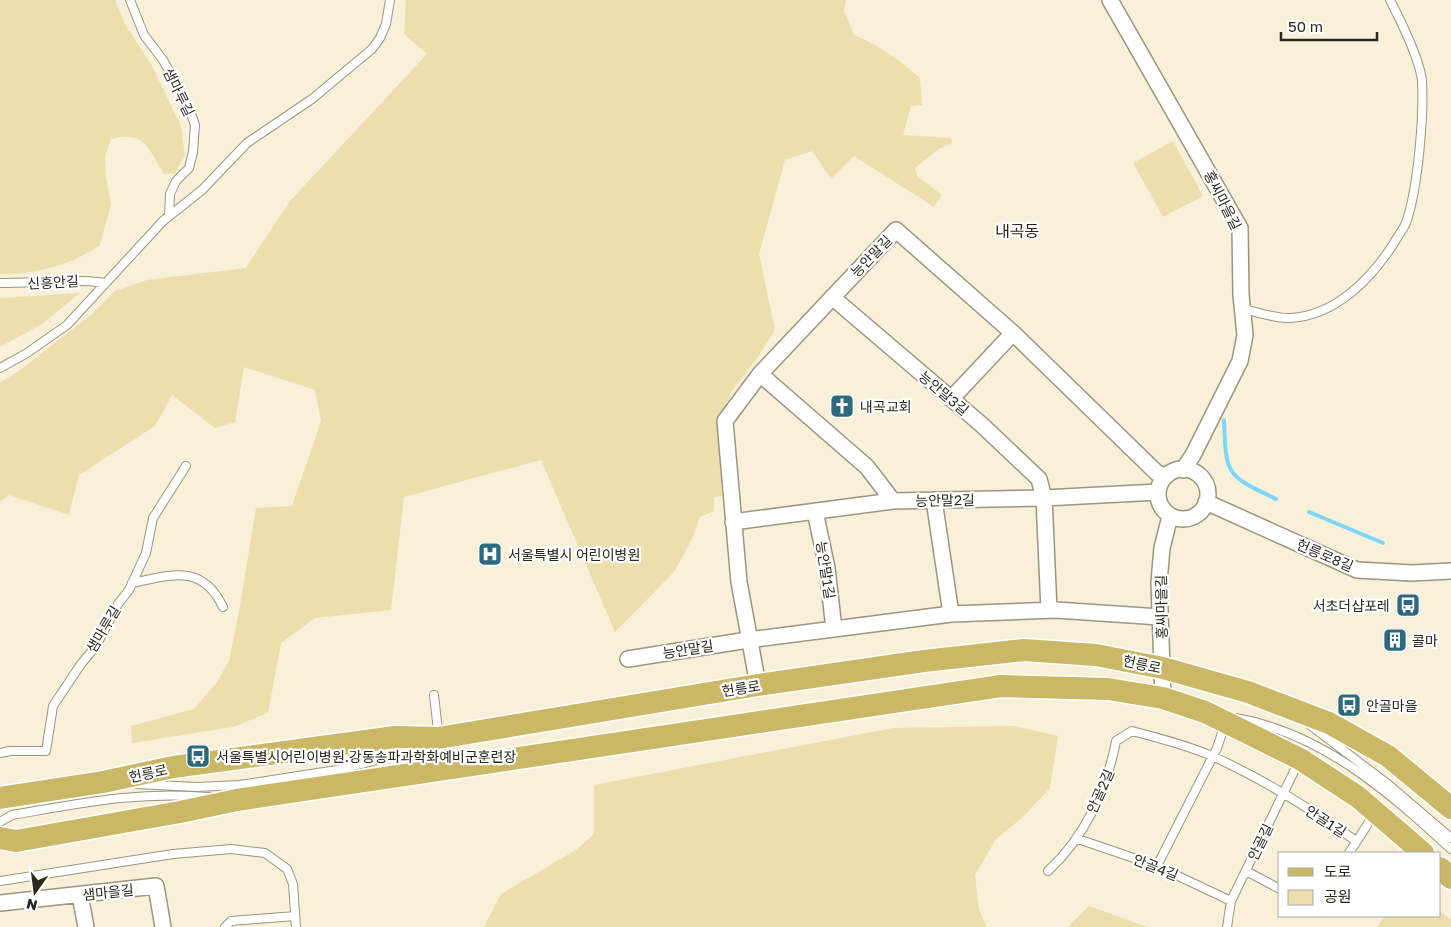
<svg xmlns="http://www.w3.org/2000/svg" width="1451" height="927" viewBox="0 0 1451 927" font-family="'Golos Text','Noto Sans KR',sans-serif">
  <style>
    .green { fill: #eddead }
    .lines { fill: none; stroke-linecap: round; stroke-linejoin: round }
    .stream { stroke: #7bd6f9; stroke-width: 4 }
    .lane-casing { stroke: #9c957f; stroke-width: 10 }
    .street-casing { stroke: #9c957f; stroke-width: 18 }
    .primary-casing { stroke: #fff; stroke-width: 25 }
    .lane { stroke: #fff; stroke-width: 8 }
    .street { stroke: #fff; stroke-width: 15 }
    .primary { stroke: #cbb866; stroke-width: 22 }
    .labels { text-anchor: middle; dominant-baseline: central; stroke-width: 4.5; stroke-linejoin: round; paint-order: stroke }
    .street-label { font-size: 14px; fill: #2a271e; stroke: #fff }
    .poi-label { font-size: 14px; fill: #2a271e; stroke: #fff; text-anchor: start }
    .quarter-label { font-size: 16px; fill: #2a271e; stroke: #fff }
  </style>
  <rect width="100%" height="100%" fill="#f8f0d8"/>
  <path class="green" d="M0,0H115L126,26L151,64L181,126L185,156L175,173L164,174C148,148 145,130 111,139L105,156L106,178L111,204L100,245C70,266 37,274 0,274Z
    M406,0H846L844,11L854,35C880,46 900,60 920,78L922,105L911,106L903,135L951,138L952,143L937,150L915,168L918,177L942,195L934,207L854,156L831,179L812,151L785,160L759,254L775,330L756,360L731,392L719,426L722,496L714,497V511L700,517L693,537L674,572L615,632L541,460L404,497L391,610L315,618L281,643L268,713L233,727L132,743L131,726L194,709L217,682L229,661L240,606L256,508L292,506L321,421L315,390L244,367L235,422L215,428L172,395L155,426L79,475L69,515L9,495L0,502V382L16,373L91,315L115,291L147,280L246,268L290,201L427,54L404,34Z
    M1173,141L1203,196L1163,217L1133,163Z
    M80,293L42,324L0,347V298Z
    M1015,726L1058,736L1050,788L1023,817L996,839L975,875L979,910L987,927H484L501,894L576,850L594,834V785L893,728Z
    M1089,906L1147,927H1068Z
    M1440,912L1451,919V927H1377L1385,916H1440Z"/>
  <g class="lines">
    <path class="stream" d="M1224,420C1226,476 1226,475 1276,499
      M1309,512L1383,543"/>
    <g class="lane-casing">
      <path id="lane" d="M130,0L144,35L163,60L188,105L195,125L193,152L189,168L176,181L170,194L169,216
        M0,283C35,283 71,278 106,283
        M1243,309C1257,312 1276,319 1291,318C1336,315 1371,279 1394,243C1398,235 1405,228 1407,220C1418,186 1424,116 1422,81C1420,60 1400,19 1390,0
        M0,368L27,353L67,325L163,221L202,190L247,143L312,99L372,49L380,38L386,24L390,0
        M132,583C171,575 202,563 223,607
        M434,695L442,766
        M1236,718C1322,733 1389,792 1451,849
        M1310,725L1389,785L1451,838
        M0,753L10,751H46L53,706L81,664L96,646L118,604L129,590L146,553L153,518L186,466
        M137,784L196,787L240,785L337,770L409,752L425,745
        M0,822L12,815C82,803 138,791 209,797
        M1078,839L1157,866L1231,901
        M1349,853L1375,813
        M1157,866L1217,748L1225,724
        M1048,871C1085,837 1107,789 1116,741L1132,731C1159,738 1186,745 1212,756C1263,779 1311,809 1356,841
        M1246,871L1280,889
        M0,881L173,854L231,849L265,853L287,869L293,884L296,927
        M225,927L231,921L295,916
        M1227,927L1231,901L1299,761"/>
    </g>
    <g class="street-casing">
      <path id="street" d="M1110,0L1240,228L1241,295L1245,335L1240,361L1193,455L1183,470
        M832,297L982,425L1039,479L1044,498L1049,610
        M760,374L867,467L893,501
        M951,399L1013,333
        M1158 494a25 25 0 1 1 50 0a25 25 0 1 1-50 0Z
        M934,500L951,614
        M1206,502L1357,570L1412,573L1451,571
        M815,511L827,568L834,629
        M733,522L893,501L1044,498L1158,492
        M628,659L748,640L951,614L1056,610L1160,617
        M758,685L739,582L725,421L760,374L896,230L1013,333L1157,473L1166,476
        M1163,698L1159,582L1162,548L1170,516
        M80,895L86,927
        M0,903L156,886L163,927"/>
    </g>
    <g class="primary-casing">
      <path id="primary" d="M0,798L103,782L173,767L395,737L438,738L758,685L924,661L1024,650L1096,655L1163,668L1248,692L1329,723L1388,756L1451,808
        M0,838L16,841L180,812L237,800L1001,686L1108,689L1163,698L1205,712L1300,759L1358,797L1423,853
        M1440,868L1451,878"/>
    </g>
    <use href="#lane" class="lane"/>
    <use href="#street" class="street"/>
    <use href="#primary" class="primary"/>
  </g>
  <defs>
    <g id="church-square" transform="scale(1.25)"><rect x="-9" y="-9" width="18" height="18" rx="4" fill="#2c697f" stroke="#fff"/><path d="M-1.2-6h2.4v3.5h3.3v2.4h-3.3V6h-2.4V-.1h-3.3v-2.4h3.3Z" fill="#fff"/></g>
    <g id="hospital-square" transform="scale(1.25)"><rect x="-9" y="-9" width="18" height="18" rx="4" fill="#2c697f" stroke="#fff"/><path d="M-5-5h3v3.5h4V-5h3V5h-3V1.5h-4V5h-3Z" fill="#fff"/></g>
    <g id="bus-square" transform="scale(1.25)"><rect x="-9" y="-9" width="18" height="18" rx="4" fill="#2c697f" stroke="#fff"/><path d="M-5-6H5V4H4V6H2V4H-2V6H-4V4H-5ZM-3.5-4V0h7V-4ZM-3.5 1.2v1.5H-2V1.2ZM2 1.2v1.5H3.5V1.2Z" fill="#fff"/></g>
    <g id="building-square" transform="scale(1.25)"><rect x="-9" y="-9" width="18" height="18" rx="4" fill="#2c697f" stroke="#fff"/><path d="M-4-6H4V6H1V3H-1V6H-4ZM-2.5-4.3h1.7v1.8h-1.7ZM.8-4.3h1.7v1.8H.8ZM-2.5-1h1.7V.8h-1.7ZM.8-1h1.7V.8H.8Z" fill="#fff"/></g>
  </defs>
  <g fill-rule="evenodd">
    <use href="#church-square" x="842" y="406"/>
    <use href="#hospital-square" x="490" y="554"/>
    <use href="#bus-square" x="1408" y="605"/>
    <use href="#building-square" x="1395" y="640"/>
    <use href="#bus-square" x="1349" y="705"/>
    <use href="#bus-square" x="198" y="756"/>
  </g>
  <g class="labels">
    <g class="street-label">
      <text transform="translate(179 92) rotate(64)">샘마루길</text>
      <text transform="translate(1223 200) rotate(63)">홍씨마을길</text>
      <text transform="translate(871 256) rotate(-46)">능안말길</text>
      <text transform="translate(53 282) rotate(-3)">신흥안길</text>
      <text transform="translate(944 393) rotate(40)">능안말3길</text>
      <text transform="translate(945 500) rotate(-1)">능안말2길</text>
      <text transform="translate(1325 555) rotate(23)">헌릉로8길</text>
      <text transform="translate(826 570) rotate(81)">능안말1길</text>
      <text transform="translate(1161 607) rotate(-91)">홍씨마을길</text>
      <text transform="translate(103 629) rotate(-59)">샘마루길</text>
      <text transform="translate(688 649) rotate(-9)">능안말길</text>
      <text transform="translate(1142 664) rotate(12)">헌릉로</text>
      <text transform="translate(741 688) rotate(-9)">헌릉로</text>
      <text transform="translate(148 773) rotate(-12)">헌릉로</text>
      <text transform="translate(1100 791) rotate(-66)">안골2길</text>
      <text transform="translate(1326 821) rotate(33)">안골1길</text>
      <text transform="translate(1260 842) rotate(-64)">안골길</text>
      <text transform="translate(1156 867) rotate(22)">안골4길</text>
      <text transform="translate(108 892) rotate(-6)">샘마을길</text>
    </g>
    <g class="poi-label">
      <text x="860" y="406">내곡교회</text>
      <text x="508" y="554">서울특별시 어린이병원</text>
      <text x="1390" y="605" text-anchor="end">서초더샵포레</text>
      <text x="1412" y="640">콜마</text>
      <text x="1366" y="705">안골마을</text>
      <text x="216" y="756">서울특별시어린이병원.강동송파과학화예비군훈련장</text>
    </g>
    <g class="quarter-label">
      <text x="1017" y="231">내곡동</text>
    </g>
  </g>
  <rect x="1278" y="852" width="162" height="65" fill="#ffffff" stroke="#aaa9a5"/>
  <rect x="1288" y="868" width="25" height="8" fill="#cbb866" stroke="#aaa9a5"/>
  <text x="1324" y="877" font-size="15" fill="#2a271e">도로</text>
  <rect x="1288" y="890" width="25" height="15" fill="#eddead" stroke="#aaa9a5"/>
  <text x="1324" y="902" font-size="15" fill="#2a271e">공원</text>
  <g transform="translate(35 892) rotate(194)" stroke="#ffffff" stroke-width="4" paint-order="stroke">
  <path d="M0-4L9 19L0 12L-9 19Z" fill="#2a271e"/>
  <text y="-8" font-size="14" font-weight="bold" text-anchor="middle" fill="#2a271e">N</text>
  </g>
  <path d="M1281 32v8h96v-8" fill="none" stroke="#2a271e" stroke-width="2.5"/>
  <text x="1288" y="32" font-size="15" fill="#2a271e" stroke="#ffffff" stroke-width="4" paint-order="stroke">50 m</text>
</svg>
